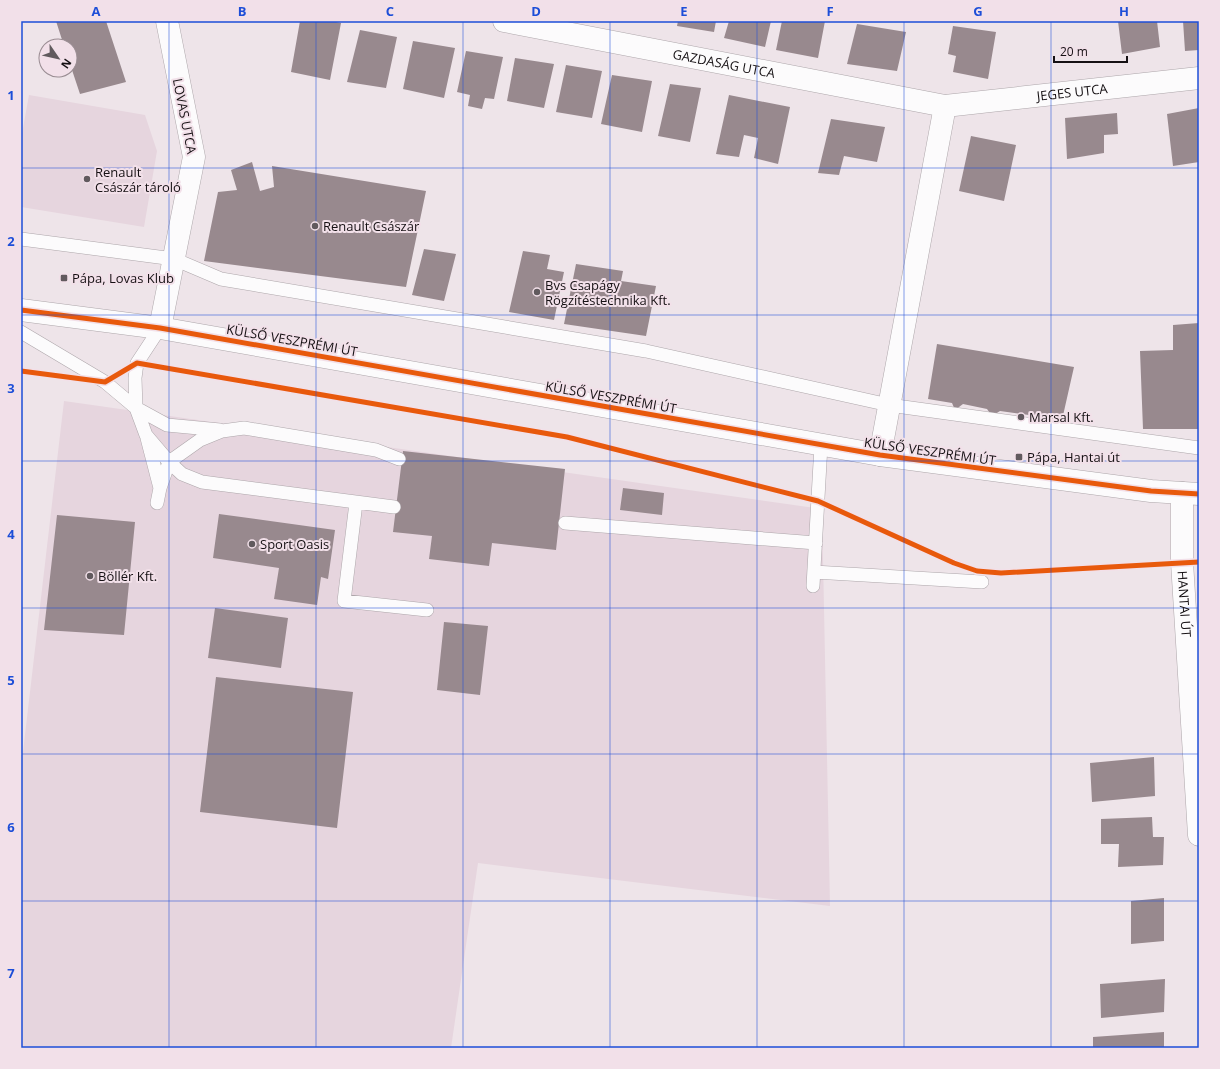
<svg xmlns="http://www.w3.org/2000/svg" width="1220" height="1069" viewBox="0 0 1220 1069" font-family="'Open Sans',sans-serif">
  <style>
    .built { fill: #e6d5de }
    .building { fill: #98898e }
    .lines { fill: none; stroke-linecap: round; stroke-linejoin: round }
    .lane-casing { stroke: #ada6aa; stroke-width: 14 }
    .street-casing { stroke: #ada6aa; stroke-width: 23 }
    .secondary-casing { stroke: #ada6aa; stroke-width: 23 }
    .path { stroke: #c8c5c7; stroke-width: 2.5; stroke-dasharray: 3 2; stroke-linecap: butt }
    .lane { stroke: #fcfbfc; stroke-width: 13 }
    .street { stroke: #fcfbfc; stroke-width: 22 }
    .secondary { stroke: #fcfbfc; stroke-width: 22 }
    .cycleway-casing { stroke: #f2e0e9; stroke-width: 8 }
    .cycleway { stroke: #e8590c; stroke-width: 5 }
    .grid { fill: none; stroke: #1d4ed8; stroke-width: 1; stroke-opacity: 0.55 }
    .poi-dot { fill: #615a5e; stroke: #f2e0e9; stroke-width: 1.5 }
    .labels { text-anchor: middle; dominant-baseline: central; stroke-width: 4; stroke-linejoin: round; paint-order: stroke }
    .street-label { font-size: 13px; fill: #151013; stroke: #f2e0e9 }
    .poi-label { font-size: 13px; fill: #151013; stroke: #f2e0e9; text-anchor: start }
    .neatline { fill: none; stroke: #1d4ed8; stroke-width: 1.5 }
    .grid-label { font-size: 13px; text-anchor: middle; font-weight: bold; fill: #1d4ed8 }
  </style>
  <rect width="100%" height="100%" fill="#eee4e9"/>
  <path class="built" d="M29,95L145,115L157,151L144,227L21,207V139Z
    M64,401L822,509L830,906L478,863L451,1048H21V769Z"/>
  <path class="building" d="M56,21H106L126,82L80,94L70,64V46H64Z
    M300,21H331L341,23L330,80L291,72Z
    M678,21H716L714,32L677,26Z
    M729,21H771L765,47L724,38Z
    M782,21H825L818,58L776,50Z
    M1118,21H1157L1160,47L1122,54Z
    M1183,21H1199V50L1185,51Z
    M857,24L906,32L897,71L847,64Z
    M953,26L996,32L988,79L953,72L956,56L948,54Z
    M360,30L397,37L386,88L347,82Z
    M413,41L455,48L444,98L403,89Z
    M466,51L503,57L494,99L485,98L482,109L468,106L470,95L457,92Z
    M515,58L554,64L544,108L507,101Z
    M566,65L602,71L592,118L556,112Z
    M612,75L652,81L642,132L601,124Z
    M670,84L701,88L690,142L658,136Z
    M729,95L790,107L778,164L754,158L758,138L744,135L739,157L716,154Z
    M1199,108V162L1173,166L1167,114Z
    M1117,113L1118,134L1104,135V153L1067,159L1065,118Z
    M831,119L885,127L877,162L844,156L839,175L818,173Z
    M971,136L1016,145L1004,201L959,191Z
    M252,162L260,191L274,187L272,166L426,191L406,287L204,261L218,192L237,190L231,170Z
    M424,249L456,254L444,301L412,295Z
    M523,251L550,255L547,269L564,272L554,320L509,312Z
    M576,264L623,271L621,281L656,286L646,336L564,324Z
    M1199,323V429H1143L1140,351L1173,350V325Z
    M937,344L1074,367L1062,420L1043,418L1035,422L1029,415L1000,411L992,416L987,409L963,404L955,410L952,403L928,399Z
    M403,451L565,469L556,550L492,543L489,566L429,559L432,536L393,532Z
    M623,488L664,493L662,515L620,510Z
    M219,514L335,530L328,579L321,577L317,605L274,599L279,568L213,558Z
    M57,515L135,522L124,635L44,630Z
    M215,608L288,618L281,668L208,658Z
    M444,622L488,626L480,695L437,690Z
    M216,677L353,692L337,828L200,812Z
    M1154,757L1155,796L1092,802L1090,763Z
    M1152,817L1153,837H1164L1163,865L1118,867L1119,844H1101V819Z
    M1164,898V941L1131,944V901Z
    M1165,979L1164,1012L1101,1018L1100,984Z
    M1164,1032V1048H1093V1037Z"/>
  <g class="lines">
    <g class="lane-casing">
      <path id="lane" d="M21,239L174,259L221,279L646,351L889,405L1199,448
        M160,328L137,363L135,378L136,408L146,435L169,462L182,474L202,482L394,507
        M21,332L105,382L136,408L167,425L220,430
        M147,438L160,488
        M157,503L160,488L169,462L200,440L222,431L244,428L376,450L399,459
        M356,503L344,601L427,610
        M565,523L816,543
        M814,572L982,582
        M813,586L821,445"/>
    </g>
    <g class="street-casing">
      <g id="street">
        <path id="s1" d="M504,21L945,106L1199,78"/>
        <path d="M160,328L194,157L167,21"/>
        <path d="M880,455L945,106"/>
        <path id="s2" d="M1182,493V562L1199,835"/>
      </g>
    </g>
    <g class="secondary-casing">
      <path id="secondary" d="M21,310L160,328L880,455L1151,491L1199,494"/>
    </g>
    <path class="path" d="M21,371L54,375"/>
    <use href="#lane" class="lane"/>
    <use href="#street" class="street"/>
    <use href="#secondary" class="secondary"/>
    <g class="cycleway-casing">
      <path id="cycleway" d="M21,310L160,328L880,455L1151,491L1199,494
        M21,371L105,382L137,363L567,437L818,501L954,563L977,571L1001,573L1199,562"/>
    </g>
    <use href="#cycleway" class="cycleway"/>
  </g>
  <path class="grid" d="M169,21V1048M316,21V1048M463,21V1048M610,21V1048M757,21V1048M904,21V1048M1051,21V1048M21,168H1199M21,315H1199M21,461H1199M21,608H1199M21,754H1199M21,901H1199"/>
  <g class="poi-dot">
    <circle cx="87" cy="179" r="4"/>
    <circle cx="315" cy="226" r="4"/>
    <rect x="60" y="274" width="8" height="8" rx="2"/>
    <circle cx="537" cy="292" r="4"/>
    <circle cx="1021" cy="417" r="4"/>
    <rect x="1015" y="453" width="8" height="8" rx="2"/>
    <circle cx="252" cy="544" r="4"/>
    <circle cx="90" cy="576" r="4"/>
  </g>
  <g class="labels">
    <g class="street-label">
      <text stroke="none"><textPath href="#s1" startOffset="224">GAZDASÁG UTCA</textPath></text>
      <text stroke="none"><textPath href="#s1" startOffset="577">JEGES UTCA</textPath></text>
      <text transform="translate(185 116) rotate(79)">LOVAS UTCA</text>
      <text transform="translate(292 340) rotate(10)">KÜLSŐ VESZPRÉMI ÚT</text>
      <text transform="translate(611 397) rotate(10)">KÜLSŐ VESZPRÉMI ÚT</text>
      <text transform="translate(930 451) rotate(8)">KÜLSŐ VESZPRÉMI ÚT</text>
      <text stroke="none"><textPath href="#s2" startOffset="111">HANTAI ÚT</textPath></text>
    </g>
    <g class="poi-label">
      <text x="95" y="172">Renault<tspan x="95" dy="15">Császár tároló</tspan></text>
      <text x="323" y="226">Renault Császár</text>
      <text x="72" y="278">Pápa, Lovas Klub</text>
      <text x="545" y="285">Bvs Csapágy<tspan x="545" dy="15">Rögzítéstechnika Kft.</tspan></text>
      <text x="1029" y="417">Marsal Kft.</text>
      <text x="1027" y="457">Pápa, Hantai út</text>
      <text x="260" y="544">Sport Oasis</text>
      <text x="98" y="576">Böllér Kft.</text>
    </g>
  </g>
  <rect width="1220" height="1069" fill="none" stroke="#f2e0e9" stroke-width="44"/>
  <g transform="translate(58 58) rotate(124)"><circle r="19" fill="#f2e0e9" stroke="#9a8d93"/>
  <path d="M0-3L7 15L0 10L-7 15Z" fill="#615a5e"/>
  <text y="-6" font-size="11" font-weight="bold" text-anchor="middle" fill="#151013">N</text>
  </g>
  <path d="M1054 56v6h73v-6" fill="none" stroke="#151013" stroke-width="2"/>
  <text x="1060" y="56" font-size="12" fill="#151013" stroke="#f2e0e9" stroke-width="3" paint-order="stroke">20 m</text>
  <rect x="22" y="22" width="1176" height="1025" class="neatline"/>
  <g class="grid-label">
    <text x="96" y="16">A</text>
    <text x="242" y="16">B</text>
    <text x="390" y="16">C</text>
    <text x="536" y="16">D</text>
    <text x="684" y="16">E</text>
    <text x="830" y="16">F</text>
    <text x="978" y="16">G</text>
    <text x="1124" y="16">H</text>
    <text x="11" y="100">1</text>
    <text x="11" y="246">2</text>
    <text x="11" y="393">3</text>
    <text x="11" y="539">4</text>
    <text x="11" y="685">5</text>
    <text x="11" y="832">6</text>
    <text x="11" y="978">7</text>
  </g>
</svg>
